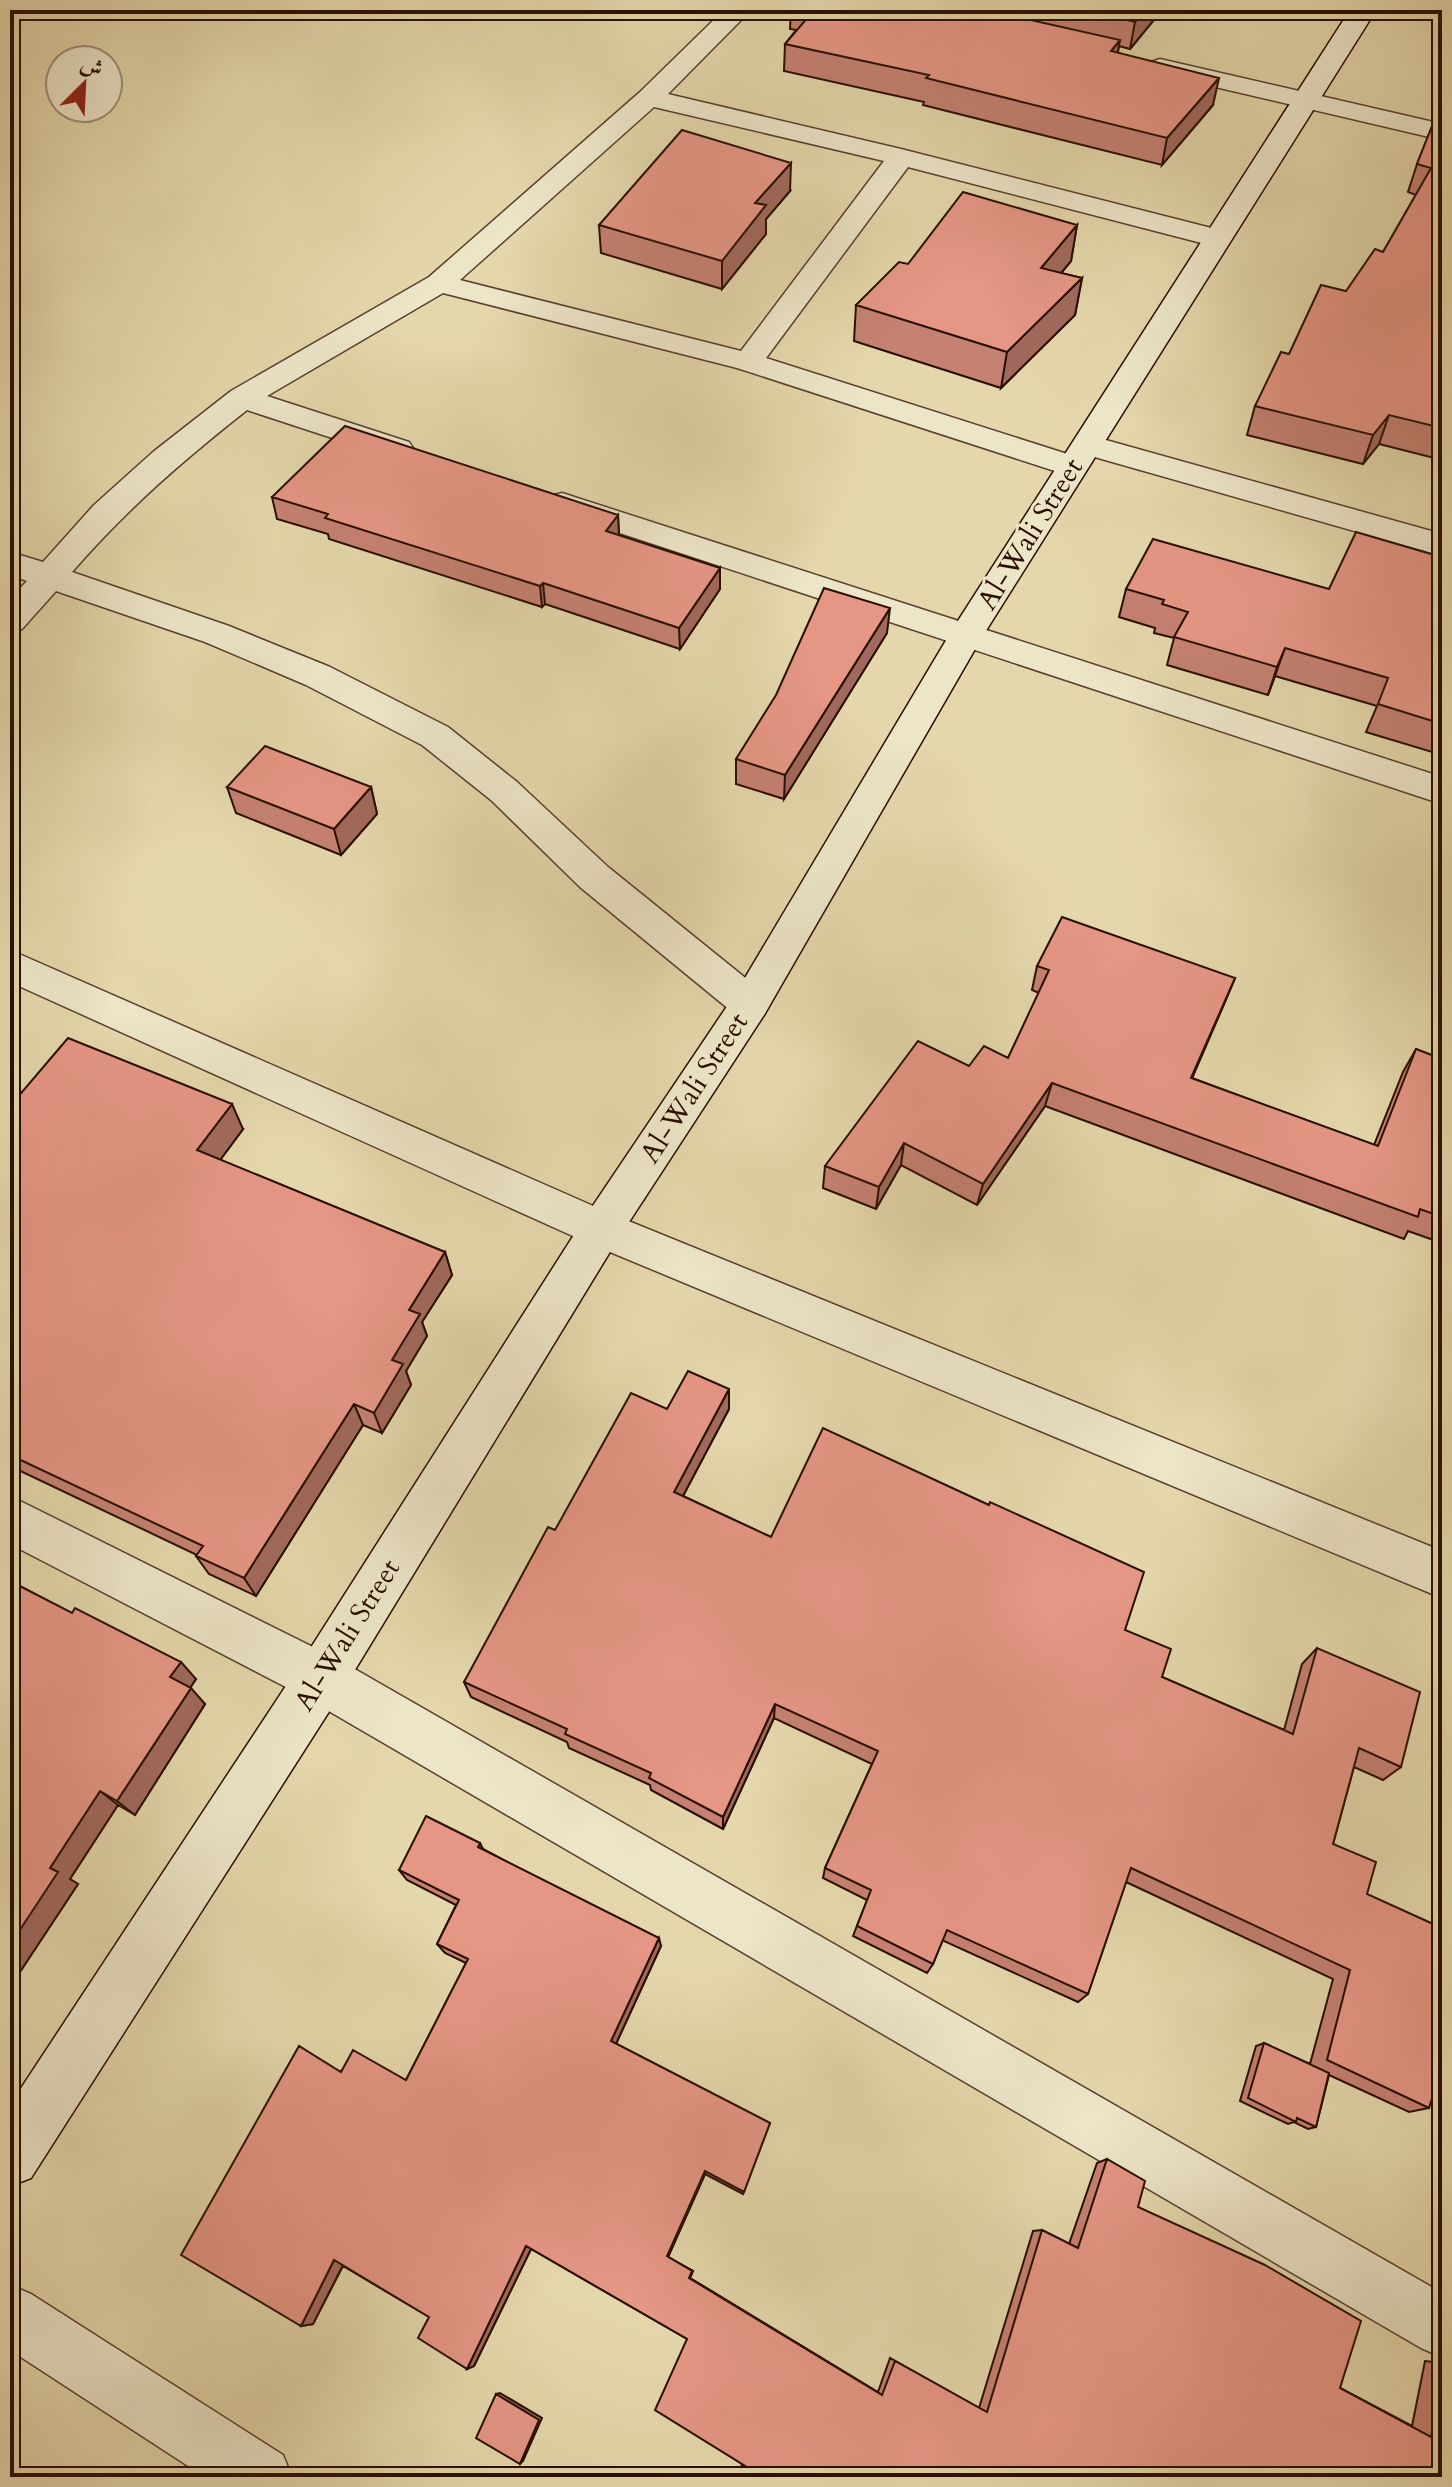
<svg xmlns="http://www.w3.org/2000/svg" width="1452" height="2487" viewBox="0 0 1452 2487" font-family="Cardo,Amiri,serif">
  <style>
    .lines { fill: none; stroke-linecap: round; stroke-linejoin: round }
    .street-casing { stroke: #58402c; stroke-width: 3 }
    .secondary-casing { stroke: #290e02; stroke-width: 3 }
    .street { fill: #ede5c8; fill-rule: evenodd }
    .secondary { fill: #ede5c8; fill-rule: evenodd }
    .wall { fill: #c58172; stroke: #290e02; stroke-width: 2 }
    .shaded-wall { fill: #a0695d; stroke: #290e02; stroke-width: 2 }
    .building { fill: #e59685; stroke: #290e02; stroke-width: 2 }
    .labels { text-anchor: middle; dominant-baseline: central; stroke-width: 6; stroke-linejoin: round; paint-order: stroke }
    .street-label { font-size: 28px; fill: #290e02; stroke: #ede5c8 }
  </style>
  <rect width="100%" height="100%" fill="#e4d7ab"/>
  <filter id="stains"><feTurbulence type="fractalNoise" baseFrequency=".0025" numOctaves="4"/><feColorMatrix values="0 0 0 0 .2 0 0 0 0 .09 0 0 0 0 .02 0 0 0 .5 -.17"/></filter>
  <radialGradient id="worn" r=".72"><stop offset=".6" stop-color="#630" stop-opacity="0"/><stop offset="1" stop-color="#630" stop-opacity=".3"/></radialGradient>
  <g class="lines">
    <g class="street-casing">
      <path id="street" d="M724,10H751L668,94L901,149L1227,232L1231,238L1227,244L1217,247L908,167L766,358L1083,459L1088,466L1083,473L1072,476L1061,473L737,368L443,293L267,396L409,442L414,449L409,456L398,459L387,456L247,410C181,462 127,509 72,572L229,626L330,667L448,727L517,782L608,867L764,993L770,1004L764,1015L750,1020L736,1015L580,887L491,800L422,745L306,685L205,642L56,591L22,629L10,633V599L27,581L10,575V552L43,562L94,505L153,452L231,391L429,277L640,92ZM654,107L884,161L741,351L460,280Z
        M1160,59L1442,124V140L1151,72L1147,67L1151,62Z
        M1088,435L1442,534V556L1077,452L1072,445L1077,438Z
        M562,493L1442,777V804L550,510L546,503L550,496Z
        M10,950L616,1216L1442,1551V1598L586,1242L10,982Z
        M10,1496L339,1660L1442,2293V2357L1421,2348L303,1696L10,1544Z
        M10,2285L31,2294L283,2455L292,2477H205L10,2350Z"/>
    </g>
    <g class="secondary-casing">
      <path id="secondary" d="M1350,10H1376L982,637L764,1015L616,1242L339,1696L31,2178L10,2186V2105L303,1660L586,1216L736,993L954,627Z"/>
    </g>
    <use href="#street" class="street"/>
    <use href="#secondary" class="secondary"/>
  </g>
  <path class="wall" d="M791,10H1162L1130,49L1119,46L1118,52L1213,105L1162,165L923,105L924,102L784,71L785,44L796,30L790,29Z
    M1442,101V460L1379,444L1363,464L1247,435L1255,406L1289,354L1383,252L1416,195L1408,192L1417,164Z
    M790,191L766,219V234L722,289L601,253L599,225Z
    M1077,225L1071,261L1061,273L1082,278L1075,315L1001,388L854,341L856,305L908,264Z
    M272,497L618,515L619,535L720,568V589L680,649L545,604L542,607L329,539L328,534L277,519Z
    M1433,570L1442,572V755L1366,732L1377,706L1275,676L1268,695L1167,665L1174,638L1154,633L1155,628L1119,617L1126,589H1329Z
    M887,633L784,799L736,784V759Z
    M227,787H371L377,814L341,855L236,813Z
    M1037,966L1235,978L1192,1078L1374,1145L1403,1072L1416,1049L1442,1059V1243L1408,1231L1404,1239L1045,1106L977,1205L901,1165L876,1209L823,1188L825,1166L969,1066L1008,1058L1039,993L1032,990Z
    M10,1106L243,1129L220,1160L445,1252L452,1275L422,1322L427,1336L406,1371L411,1385L382,1433L363,1425L256,1596L209,1574L196,1556L197,1555L10,1466Z
    M729,1389V1409L683,1496L771,1537L1125,1630L1162,1677L1284,1730L1302,1664L1317,1648L1401,1767L1383,1780L1354,1767L1333,1844L1367,1894L1429,2108L1409,2112L1329,2075L1316,2127L1308,2129L1294,2122L1288,2124L1240,2101L1256,2046L1264,2043L1310,2064L1333,1979L1126,1882L1088,1994L1078,2002L942,1940L933,1964L927,1973L853,1936L867,1900L823,1878L825,1868L872,1764L774,1718L723,1829L651,1790L650,1785L569,1748L567,1742L471,1697L464,1682L555,1530L667,1409Z
    M10,1581L196,1679L190,1688L205,1704L135,1815L118,1805L70,1879L78,1884L10,1987Z
    M480,1843L483,1849L661,1946L616,2044L770,2123L743,2194L705,2174L668,2257L693,2271L690,2278L878,2392L890,2358L979,2408L1033,2231L1042,2230L1069,2244L1097,2163L1107,2159L1138,2207L1340,2388L1412,2426L1425,2361L1442,2363V2477H737L742,2465L687,2339L531,2249L474,2366L467,2369L429,2317L343,2266L313,2324L301,2326L341,2071L406,2080L466,1963L445,1953L437,1944L456,1905L407,1880L399,1870Z"/>
  <path class="shaded-wall" d="M1145,10H1162L1130,49L1135,22Z
    M1120,40L1115,67L1111,51Z
    M1219,78L1213,105L1162,165L1167,138Z
    M791,163L790,191L766,219V234L722,289V261L755,203Z
    M1077,225L1071,261L1035,305L1041,268Z
    M1082,278L1075,315L1001,388L1007,352Z
    M1389,415L1379,444L1363,464L1373,435Z
    M618,515L619,536L606,531Z
    M720,568V589L680,649L679,628Z
    M543,583L545,604L542,607L540,586Z
    M890,608L887,633L784,799L785,775Z
    M1285,648L1275,676L1268,695L1277,667Z
    M371,787L377,814L341,855L334,829Z
    M1235,978L1225,1002L1182,1101L1191,1078Z
    M1052,1083L1045,1106L977,1205L983,1184Z
    M232,1104L243,1129L209,1175L197,1150Z
    M904,1143L901,1165L876,1209L879,1187Z
    M445,1252L452,1275L422,1322L427,1336L406,1371L411,1385L382,1433L374,1413L392,1360L409,1310Z
    M729,1389V1409L675,1511L674,1492Z
    M354,1404L363,1425L256,1596L244,1578Z
    M181,1662L196,1679L186,1694L170,1677Z
    M191,1688L205,1704L135,1815L117,1801Z
    M775,1704L774,1718L723,1829V1817Z
    M100,1791L118,1805L70,1879L78,1884L10,1987V1945L50,1868Z
    M659,1938L661,1946L614,2048L611,2041Z
    M705,2171V2174L668,2257L693,2271L690,2278L882,2395L689,2278L667,2256Z
    M526,2246L532,2247L474,2366L467,2369Z
    M334,2260L345,2261L313,2324L301,2326Z
    M500,2393L542,2418L523,2461L520,2464L496,2394Z"/>
  <path class="building" d="M814,10H986L1120,40L1111,51L1219,78L1167,138L926,78L929,75L785,44Z
    M1082,10H1145L1135,22Z
    M1438,111L1442,112V428L1389,415L1373,435L1255,406L1281,352L1289,354L1321,285L1346,291L1375,249L1383,252L1431,168L1417,164Z
    M682,130L791,163L755,203L766,205L722,261L599,225Z
    M963,192L1077,225L1041,268L1082,278L1007,352L856,305L899,262L908,264Z
    M345,426L618,515L606,531L720,568L679,628L543,583L540,586L325,518L328,514L272,497Z
    M1356,532L1438,556L1433,570L1442,572V724L1378,704L1388,678L1285,648L1277,667L1174,637L1188,612L1162,604L1164,600L1126,589L1153,539L1329,589Z
    M824,588L890,608L785,775L736,759L776,695Z
    M265,746L371,787L334,829L227,787Z
    M1062,917L1235,978L1191,1078L1378,1146L1416,1049L1442,1059V1217L1420,1209L1418,1217L1052,1083L983,1184L904,1143L879,1187L825,1166L918,1041L969,1066L984,1046L1008,1058L1049,970L1037,966Z
    M68,1038L232,1104L197,1150L445,1252L409,1310L420,1314L392,1360L403,1364L374,1413L354,1404L244,1578L196,1556L203,1546L10,1455V1106Z
    M688,1371L729,1389L674,1492L771,1537L823,1428L989,1505L990,1502L1144,1572L1125,1630L1171,1649L1162,1677L1293,1734L1317,1648L1420,1692L1401,1767L1359,1748L1333,1844L1376,1862L1367,1894L1442,1928V2067L1429,2108L1327,2060L1350,1970L1131,1868L1088,1994L947,1930L933,1964L857,1926L871,1890L825,1868L878,1751L775,1704L723,1817L649,1778L651,1773L565,1734L567,1729L464,1682L548,1527L555,1530L631,1393L667,1409Z
    M10,1581L72,1613L75,1608L181,1662L170,1677L191,1688L117,1801L100,1791L50,1868L58,1872L10,1945Z
    M426,1816L480,1843L478,1847L659,1938L611,2041L770,2123L744,2192L705,2171L667,2256L692,2271L689,2278L882,2395L895,2361L987,2412L1042,2230L1078,2248L1107,2159L1145,2181L1138,2207L1265,2265L1361,2321L1340,2388L1431,2437L1442,2382V2477H740L745,2466L655,2410L687,2339L526,2246L467,2369L418,2338L429,2317L334,2260L301,2326L181,2255L299,2046L341,2072L353,2050L406,2080L468,1959L437,1944L459,1900L399,1870Z
    M1264,2043L1329,2073L1316,2127L1297,2118L1296,2122L1248,2098Z
    M496,2394L539,2420L520,2464L476,2438Z"/>
  <g class="labels">
    <g class="street-label">
      <text transform="translate(1030 534) rotate(-58)">Al-Wali Street</text>
      <text transform="translate(694 1088) rotate(-57)">Al-Wali Street</text>
      <text transform="translate(347 1635) rotate(-58)">Al-Wali Street</text>
    </g>
  </g>
  <rect width="1452" height="2487" fill="none" stroke="#e4d7ab" stroke-width="40"/>
  <rect x="12" y="12" width="1428" height="2463" fill="none" stroke="#290e02" stroke-width="4"/>
  <rect x="20" y="20" width="1412" height="2447" fill="none" stroke="#290e02" stroke-width="2"/>
  <g transform="translate(84 84) rotate(24)"><circle r="38" fill="#ede5c8" stroke="#9f8f79" stroke-width="2"/>
  <path d="M0-6L14 30L0 20L-14 30Z" fill="#8f2418"/>
  <text y="-12" font-size="22" font-weight="bold" text-anchor="middle" fill="#290e02">ش</text>
  </g>
  <rect width="100%" height="100%" filter="url(#stains)"/>
  <rect width="100%" height="100%" fill="url(#worn)"/>
</svg>
